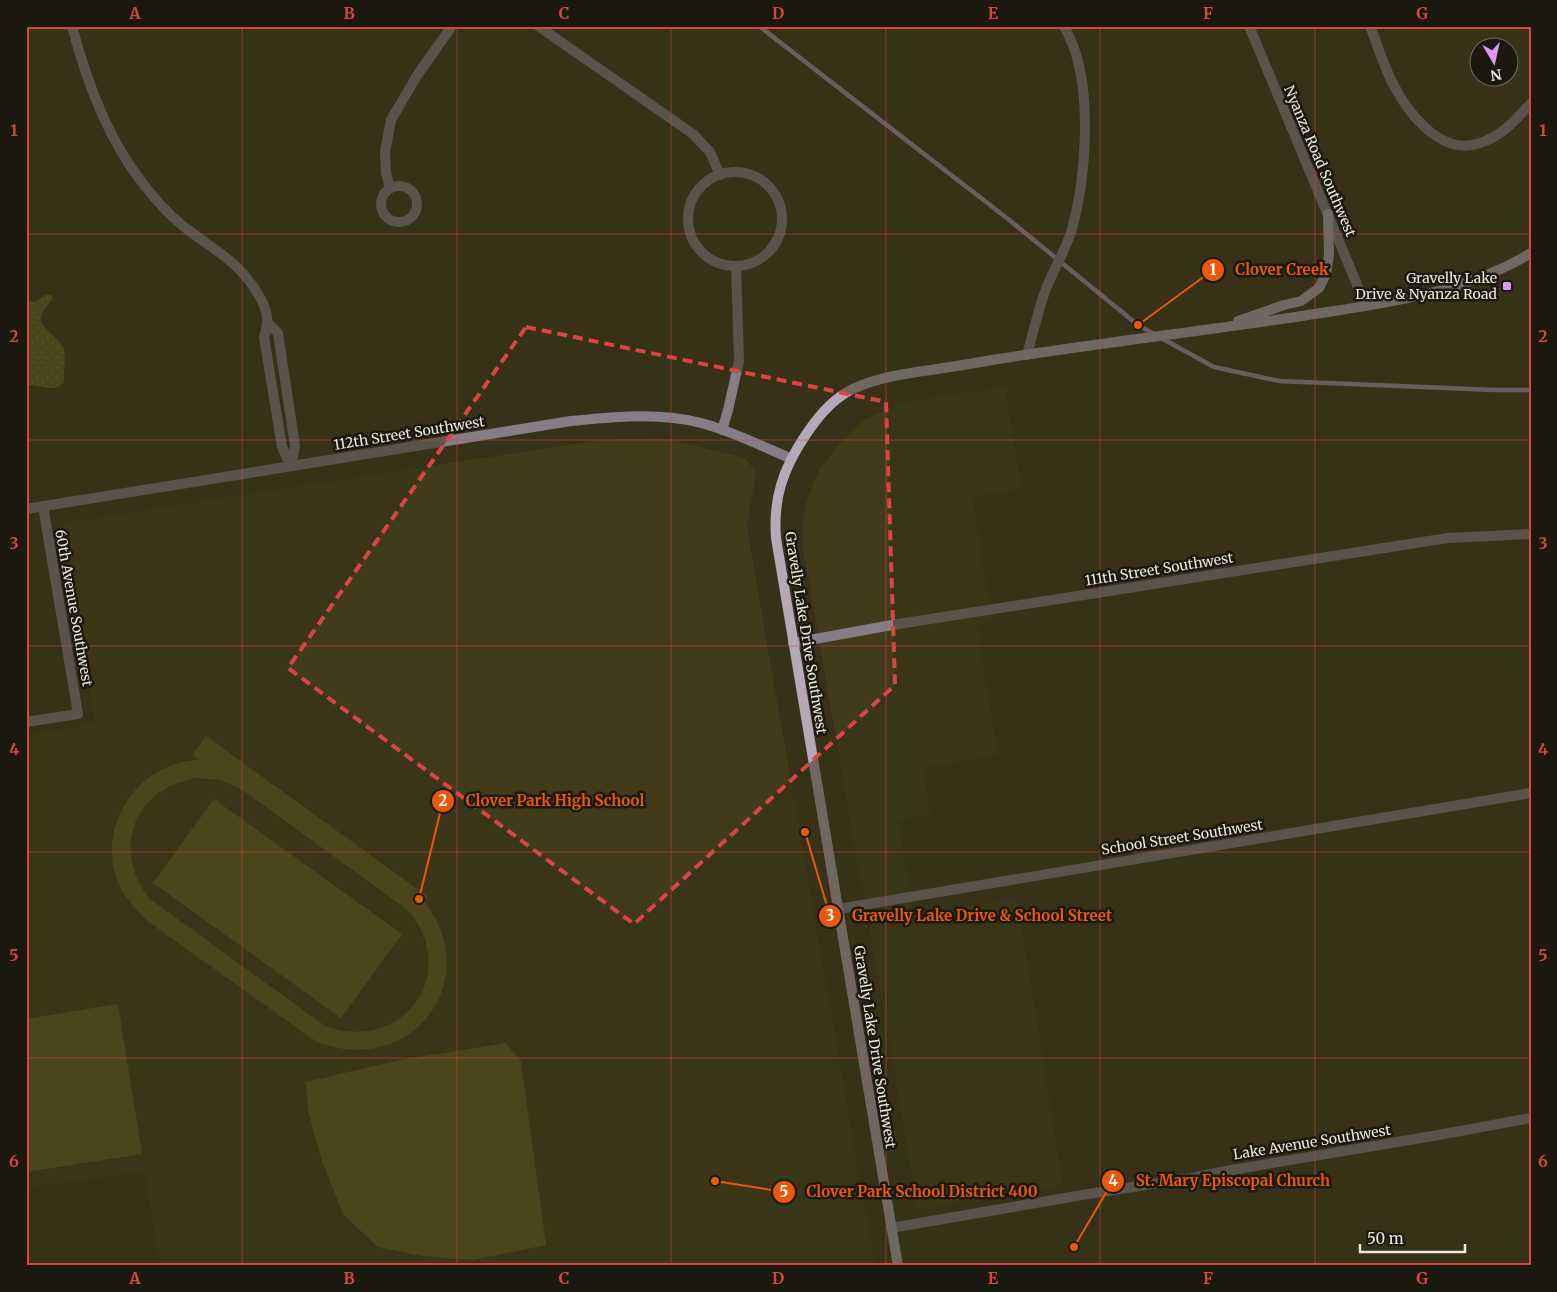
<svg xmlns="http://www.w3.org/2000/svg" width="1557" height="1292" viewBox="0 0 1557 1292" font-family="Merriweather,serif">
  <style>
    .built { fill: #413b1a }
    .grass { fill: url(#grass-dots) }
    .park { fill: #665b1e; fill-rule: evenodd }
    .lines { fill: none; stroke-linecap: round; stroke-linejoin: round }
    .stream { stroke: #ad90b3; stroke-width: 4.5 }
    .minor { stroke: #857d88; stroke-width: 10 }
    .tertiary { stroke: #857d88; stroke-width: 10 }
    .secondary { stroke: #b4a8b9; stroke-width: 10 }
    .marked { fill: none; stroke: #d94543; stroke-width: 4; stroke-dasharray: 10 6; stroke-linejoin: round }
    .grid { fill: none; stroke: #d94543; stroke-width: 1; stroke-opacity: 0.55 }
    .poi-dot { fill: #dc99f4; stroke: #1b190e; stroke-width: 2 }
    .labels { text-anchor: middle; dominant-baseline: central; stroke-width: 5; stroke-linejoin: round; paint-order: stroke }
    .street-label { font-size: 14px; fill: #ebe9da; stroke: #1b190e }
    .poi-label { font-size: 14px; fill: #ebe9da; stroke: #1b190e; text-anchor: end }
    .leader { fill: none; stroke: #e8590c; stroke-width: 2 }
    .callout-dot { fill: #e8590c; stroke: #1b190e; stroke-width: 2 }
    .mark-label { font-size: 15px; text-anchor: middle; font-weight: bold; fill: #fff }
    .callout-label { font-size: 15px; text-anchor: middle; font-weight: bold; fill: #e8590c; stroke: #1b190e; stroke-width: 5; stroke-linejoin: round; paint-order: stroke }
    .neatline { fill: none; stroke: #d94543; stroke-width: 2 }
    .grid-label { font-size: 16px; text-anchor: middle; font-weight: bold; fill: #d94543 }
  </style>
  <defs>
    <pattern id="grass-dots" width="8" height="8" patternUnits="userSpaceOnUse" patternTransform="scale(1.25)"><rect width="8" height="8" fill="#665b1e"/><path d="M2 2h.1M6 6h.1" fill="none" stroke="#7c733e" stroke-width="1.8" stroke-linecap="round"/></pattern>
  </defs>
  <rect width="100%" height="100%" fill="#363118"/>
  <path class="built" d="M1005,387L1021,489L972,497L992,621L977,624L998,755L923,767L931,814L898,820L913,915L1017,898L1063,1185L918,1209L803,549V518L808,496L819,470L839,444L867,418L906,402Z
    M668,439L745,458L756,472L747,528L875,1266H161L144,1172L26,1187V736L95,723L63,523L599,440Z"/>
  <path class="grass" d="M46,295H51L53,299C50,303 45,307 43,311C35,326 55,334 63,346C66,353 64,374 64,382C55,394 38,384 26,385V301L34,302Z"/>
  <path class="park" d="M206,736L427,896L424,901C486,981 411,1078 317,1042L149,922C137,911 127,901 120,886C93,829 137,762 199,760L193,754ZM196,778L221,780L244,791L409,911C461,975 402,1054 325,1026L150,899C110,850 134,788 196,778Z
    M214,799L402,934L341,1018L153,883Z
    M118,1004L142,1154L26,1172V1019Z
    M506,1043L521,1062L546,1245L472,1260L423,1256L378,1247L343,1214L322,1161L308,1110L306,1082L400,1060Z"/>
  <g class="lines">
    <path class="stream" d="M759,26L1008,219L1138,325L1154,334
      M1161,338L1214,367L1279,381L1494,390H1531"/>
    <path class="minor" d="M72,26C86,80 107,137 141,181C153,197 167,213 183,226C212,249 238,260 258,294C267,309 270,320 264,337L282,447L291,466
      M538,26L693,134L710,152L720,175
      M1370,26C1377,44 1383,63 1391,80C1406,111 1440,157 1480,143C1502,136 1516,120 1531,103
      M688 219a47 47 0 1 1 94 0a47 47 0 1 1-94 0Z
      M381 204a18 18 0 1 1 36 0a18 18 0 1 1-36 0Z
      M390,188L386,173L385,152L391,120L418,74L452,26
      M269,324L278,333L295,446L291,466
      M1027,355C1033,333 1038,310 1046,289C1054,268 1066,250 1072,229C1086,179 1091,100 1075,51C1072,42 1068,34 1064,26
      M722,430L728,410L739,361L736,266
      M793,643L892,625L1448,538L1531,534
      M26,722L78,714L43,506
      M838,909L1531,793
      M891,1228L1088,1194L1191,1178L1220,1172L1433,1136L1531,1118"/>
    <path class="tertiary" d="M1249,26L1366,306
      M26,509L571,421C614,417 659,412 701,423C732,431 761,446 790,458"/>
    <path class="secondary" d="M1238,321L1284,305L1301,301L1319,288L1326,274L1329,255L1328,214
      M898,1266L776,538C773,498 783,469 805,436C817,418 829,403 847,392C870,379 898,375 923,371C946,368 969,364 992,360C1093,344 1195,332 1296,317C1376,304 1460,296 1531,253"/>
  </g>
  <path d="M0 0H1557V1292H0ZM526,327L886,402L895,685L634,924L288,668Z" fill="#363118" fill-opacity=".55" fill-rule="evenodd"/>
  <path class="marked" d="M526,327L886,402L895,685L634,924L288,668Z"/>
  <path class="grid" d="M242,26V1266M457,26V1266M671,26V1266M886,26V1266M1100,26V1266M1315,26V1266M26,234H1531M26,440H1531M26,646H1531M26,852H1531M26,1058H1531"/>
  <rect class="poi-dot" x="1502" y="281" width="10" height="10" rx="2.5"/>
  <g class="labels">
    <g class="street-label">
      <text transform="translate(1320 161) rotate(67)">Nyanza Road Southwest</text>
      <text transform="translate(409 433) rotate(-9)">112th Street Southwest</text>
      <text transform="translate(1159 569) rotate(-9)">111th Street Southwest</text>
      <text transform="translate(74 608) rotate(80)">60th Avenue Southwest</text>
      <text transform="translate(806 633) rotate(81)">Gravelly Lake Drive Southwest</text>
      <text transform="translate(1182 837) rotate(-9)">School Street Southwest</text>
      <text transform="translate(875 1047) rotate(81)">Gravelly Lake Drive Southwest</text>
      <text transform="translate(1312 1142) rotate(-9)">Lake Avenue Southwest</text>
    </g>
    <g class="poi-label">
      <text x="1497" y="278">Gravelly Lake<tspan x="1497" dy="16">Drive &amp; Nyanza Road</tspan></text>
    </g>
  </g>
  <path class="leader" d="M1138 325L1213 270M419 899L443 801M805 832L830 916M1074 1247L1113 1181M715 1181L784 1192"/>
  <g class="callout-dot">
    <circle cx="1138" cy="325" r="5"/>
    <circle cx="419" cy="899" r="5"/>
    <circle cx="805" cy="832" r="5"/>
    <circle cx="1074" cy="1247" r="5"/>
    <circle cx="715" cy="1181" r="5"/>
    <circle cx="1213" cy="270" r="12"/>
    <circle cx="443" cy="801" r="12"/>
    <circle cx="830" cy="916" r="12"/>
    <circle cx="1113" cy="1181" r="12"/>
    <circle cx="784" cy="1192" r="12"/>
  </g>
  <g class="mark-label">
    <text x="1213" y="275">1</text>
    <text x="443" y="806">2</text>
    <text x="830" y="921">3</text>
    <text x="1113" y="1186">4</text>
    <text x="784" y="1197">5</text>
  </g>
  <g class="callout-label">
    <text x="1282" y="275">Clover Creek</text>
    <text x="555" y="806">Clover Park High School</text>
    <text x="982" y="921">Gravelly Lake Drive &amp; School Street</text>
    <text x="1233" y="1186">St. Mary Episcopal Church</text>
    <text x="922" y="1197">Clover Park School District 400</text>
  </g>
  <rect width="1557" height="1292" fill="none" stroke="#1b190e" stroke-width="55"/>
  <g transform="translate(1494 62) rotate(171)"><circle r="24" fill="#1b190e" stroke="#6e6c60"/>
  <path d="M0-4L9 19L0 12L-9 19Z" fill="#dc99f4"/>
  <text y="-8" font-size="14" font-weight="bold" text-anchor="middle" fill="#ebe9da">N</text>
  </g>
  <path d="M1360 1244v8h105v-8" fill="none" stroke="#ebe9da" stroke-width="2.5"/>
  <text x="1367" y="1244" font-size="15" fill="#ebe9da" stroke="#1b190e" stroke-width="4" paint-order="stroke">50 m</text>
  <rect x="28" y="28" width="1502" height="1236" class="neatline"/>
  <g class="grid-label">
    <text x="135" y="19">A</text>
    <text x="349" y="19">B</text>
    <text x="564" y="19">C</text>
    <text x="778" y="19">D</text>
    <text x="993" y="19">E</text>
    <text x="1208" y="19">F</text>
    <text x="1422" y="19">G</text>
    <text x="14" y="136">1</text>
    <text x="1543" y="136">1</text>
    <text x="14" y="342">2</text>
    <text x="1543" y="342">2</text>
    <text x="14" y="549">3</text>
    <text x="1543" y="549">3</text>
    <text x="14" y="755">4</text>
    <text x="1543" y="755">4</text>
    <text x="14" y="961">5</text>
    <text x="1543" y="961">5</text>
    <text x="14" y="1167">6</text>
    <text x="1543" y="1167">6</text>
    <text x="135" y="1284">A</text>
    <text x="349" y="1284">B</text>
    <text x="564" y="1284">C</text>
    <text x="778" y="1284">D</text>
    <text x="993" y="1284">E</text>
    <text x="1208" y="1284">F</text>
    <text x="1422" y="1284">G</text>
  </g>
</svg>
